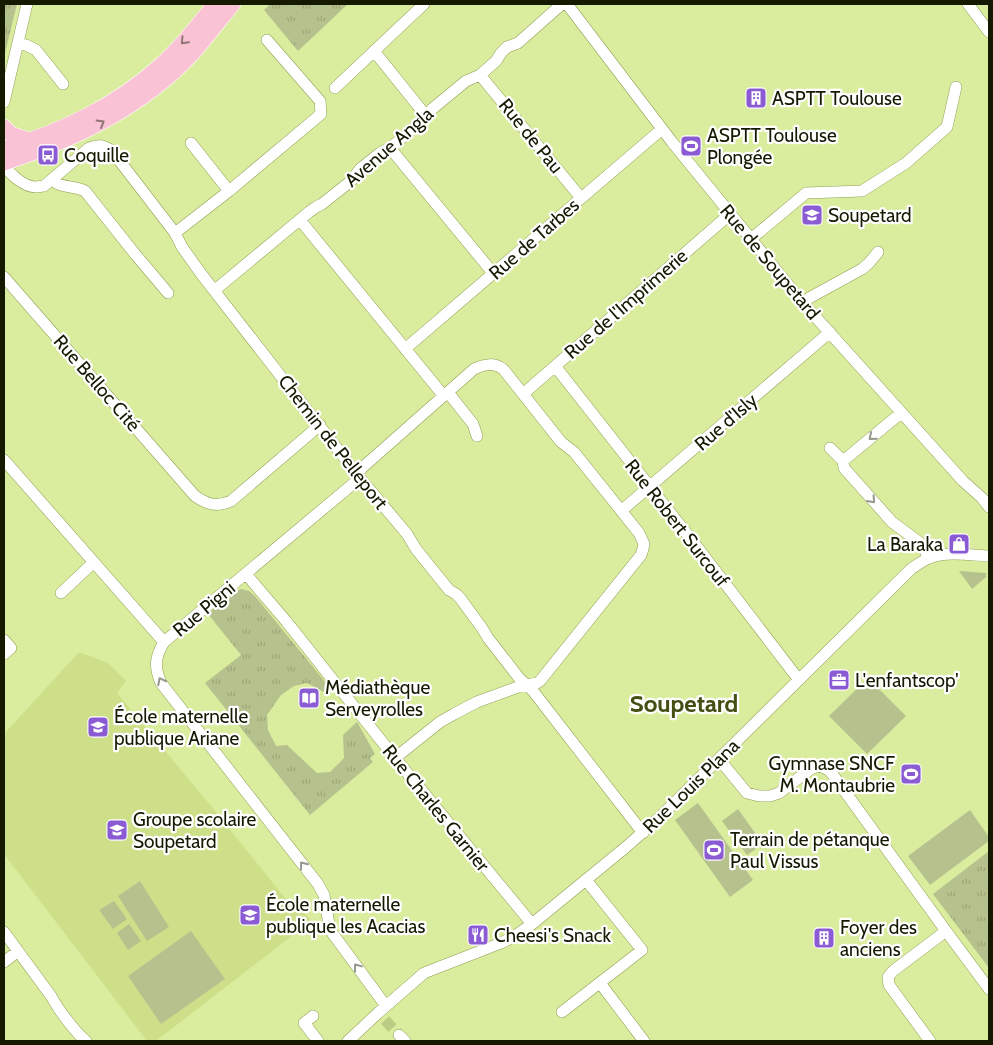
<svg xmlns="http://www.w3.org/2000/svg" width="993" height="1045" viewBox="0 0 993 1045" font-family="Cabin,sans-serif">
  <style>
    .built { fill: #cde089 }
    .grass { fill: #b6c28d }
    .park { fill: url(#park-tufts) }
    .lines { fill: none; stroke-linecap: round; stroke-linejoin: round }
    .minor-tunnel { stroke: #bccc85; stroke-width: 11; stroke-dasharray: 11 5.5; stroke-linecap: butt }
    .minor-casing { stroke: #8f9f53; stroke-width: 12 }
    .major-casing { stroke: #fff; stroke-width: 16 }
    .minor { stroke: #fff; stroke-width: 11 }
    .major { stroke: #fac3d5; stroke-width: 15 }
    .oneway { stroke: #927675 }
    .oneway2 { stroke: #95988c }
    .labels { text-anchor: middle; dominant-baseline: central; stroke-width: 4.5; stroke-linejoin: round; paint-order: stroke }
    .poi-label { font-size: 19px; fill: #141900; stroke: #fff; text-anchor: start }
    .street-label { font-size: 19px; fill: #141900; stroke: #fff }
    .district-label { font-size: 24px; font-weight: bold; fill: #454f14; stroke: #fff }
  </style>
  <defs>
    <pattern id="park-tufts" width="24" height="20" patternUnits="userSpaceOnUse" patternTransform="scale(1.25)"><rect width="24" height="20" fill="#b6c28d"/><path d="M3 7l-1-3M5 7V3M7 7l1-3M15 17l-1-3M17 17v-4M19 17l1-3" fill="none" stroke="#9ca678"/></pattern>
  </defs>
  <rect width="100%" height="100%" fill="#daec9d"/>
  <path class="built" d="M79,652L108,663L126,681L117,693L211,806L297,913L302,909L311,921L156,1041H147L4,854V734Z"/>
  <path class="grass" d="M959,571L986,573V577L972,589Z
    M868,678L906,716L867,754L829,716Z
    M698,803L753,880L730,897L675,820Z
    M738,809L763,844L747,855L722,821Z
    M970,810L989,837V841L930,885L908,856Z
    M140,881L169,927L147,941L118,896Z
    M114,901L127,919L113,929L99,910Z
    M129,924L141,941L128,950L117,933Z
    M191,931L225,979L161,1024L128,976Z"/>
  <path class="park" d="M4,4H17L4,57Z
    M270,4H348L298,51L264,10Z
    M241,589L249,591L255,596L331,689L326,693L307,683L294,686L281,695L267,715L268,730L276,746L287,745L317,773L330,772L344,758L343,735L357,722L375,754L370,758L373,762L310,815L205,683L241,655L208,614L235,591Z
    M989,851V968L933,894Z"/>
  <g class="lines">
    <path class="minor-tunnel" d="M385,1020L399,1035"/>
    <g class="minor-casing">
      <path id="minor" d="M567,4L672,142L803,303L963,481L982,498L989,507
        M968,4L989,32
        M18,43L26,45L36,50L63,84
        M374,51L427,117
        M480,75L581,198
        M335,88L424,4
        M4,102L27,4
        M191,143L229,191
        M390,148L493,273
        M4,164C9,174 24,187 36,187C37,187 43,186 44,186L89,148C99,144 103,145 112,151L175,233L182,247L202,275L360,478L407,534L416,549L449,590L456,594L460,598L482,628L488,638L519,678L533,691L643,833
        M52,180C62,189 74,185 85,191L135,254L168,293
        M300,220L443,395H450L473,424L477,436
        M175,233L229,191L321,114L320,101L267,40
        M751,239L806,193L862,191L906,163L947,127L956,87
        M4,277L195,496C208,505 217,507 231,501L320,425
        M215,290L309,212L316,207L322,204L351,181L360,169L380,153L390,148L427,117L432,109L466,81L480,75L496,61L501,53L507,47L518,43L562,4
        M803,303L809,298L862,269L869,263L878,252
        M405,349L662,129
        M555,366L691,539L799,680
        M523,394L730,214
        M830,448L843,461L844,468L892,522L919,542L923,546L928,558
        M4,460L164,642
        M843,461L901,413
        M357,474L363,467L474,369C485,364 495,362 504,370L561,442L574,452L639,533L644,544L643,549L641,555L540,681L537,683L518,687L477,702L454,714L440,722L395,758
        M360,478L164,642C155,657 154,667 161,683L318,884L324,895L330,930L386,1006
        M621,511L830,332
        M246,574L286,621L395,758L532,924
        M61,593L94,562
        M4,640L11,648L4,654
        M719,759L747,793L759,796H770L779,793L812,768L821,766L830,771L946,931L989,989
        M4,932L51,996C58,1009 74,1031 86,1041
        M4,962L18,951
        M600,983L644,1041
        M562,1012L642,950L586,880
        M313,1016L304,1023L318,1041
        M399,1035L405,1041
        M348,1041L378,1013L424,973L501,943L515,936L532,924L626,847L661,816L911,569C917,565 922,561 929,558C947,551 970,555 989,556
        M930,1041L889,985L888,977L893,971L946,931"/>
    </g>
    <g class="major-casing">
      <path id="major" d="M4,127L11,134L29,140
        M4,149C62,131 116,106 162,64C182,46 198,25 215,4
        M4,163C73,140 141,109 192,54C206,38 219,21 233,4"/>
    </g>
    <use href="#minor" class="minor"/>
    <use href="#major" class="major"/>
  </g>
  <defs><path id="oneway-chevron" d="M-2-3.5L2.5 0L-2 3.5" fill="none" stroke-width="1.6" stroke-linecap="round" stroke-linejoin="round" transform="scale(1.25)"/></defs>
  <g class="oneway">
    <use href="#oneway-chevron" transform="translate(184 41) rotate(133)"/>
    <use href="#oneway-chevron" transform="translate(101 123) rotate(-30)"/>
  </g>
  <g class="oneway2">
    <use href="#oneway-chevron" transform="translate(872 437) rotate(140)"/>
    <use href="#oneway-chevron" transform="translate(872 500) rotate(48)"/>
    <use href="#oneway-chevron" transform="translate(161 681) rotate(-117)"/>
    <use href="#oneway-chevron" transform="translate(303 865) rotate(-128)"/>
    <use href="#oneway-chevron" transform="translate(357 967) rotate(-127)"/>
  </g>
  <defs>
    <g id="building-square" transform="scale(1.125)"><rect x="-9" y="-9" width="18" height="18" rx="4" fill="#8b5bd4" stroke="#fff"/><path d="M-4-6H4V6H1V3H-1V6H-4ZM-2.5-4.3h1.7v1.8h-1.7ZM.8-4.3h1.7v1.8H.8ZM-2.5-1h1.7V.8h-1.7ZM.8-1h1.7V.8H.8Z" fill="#fff"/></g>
    <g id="stadium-square" transform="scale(1.125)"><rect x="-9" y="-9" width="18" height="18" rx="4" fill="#8b5bd4" stroke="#fff"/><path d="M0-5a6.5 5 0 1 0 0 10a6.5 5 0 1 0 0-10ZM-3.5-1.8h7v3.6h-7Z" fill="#fff"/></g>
    <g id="bus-square" transform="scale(1.125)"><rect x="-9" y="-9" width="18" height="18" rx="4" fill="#8b5bd4" stroke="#fff"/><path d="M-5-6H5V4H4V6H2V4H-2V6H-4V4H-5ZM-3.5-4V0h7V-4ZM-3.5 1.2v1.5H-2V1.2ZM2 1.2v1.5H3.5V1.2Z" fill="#fff"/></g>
    <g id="school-square" transform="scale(1.125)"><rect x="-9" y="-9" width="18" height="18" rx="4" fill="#8b5bd4" stroke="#fff"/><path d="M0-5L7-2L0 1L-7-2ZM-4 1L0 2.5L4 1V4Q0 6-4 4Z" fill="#fff"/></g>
    <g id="shop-square" transform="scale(1.125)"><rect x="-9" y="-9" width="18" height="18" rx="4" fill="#8b5bd4" stroke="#fff"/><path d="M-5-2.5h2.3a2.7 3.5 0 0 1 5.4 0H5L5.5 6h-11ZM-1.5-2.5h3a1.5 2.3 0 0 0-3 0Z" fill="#fff"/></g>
    <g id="office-square" transform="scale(1.125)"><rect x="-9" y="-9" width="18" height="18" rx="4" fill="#8b5bd4" stroke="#fff"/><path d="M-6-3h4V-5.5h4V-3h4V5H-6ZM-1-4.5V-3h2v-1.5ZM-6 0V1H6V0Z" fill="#fff"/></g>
    <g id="library-square" transform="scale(1.125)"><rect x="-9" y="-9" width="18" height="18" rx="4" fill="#8b5bd4" stroke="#fff"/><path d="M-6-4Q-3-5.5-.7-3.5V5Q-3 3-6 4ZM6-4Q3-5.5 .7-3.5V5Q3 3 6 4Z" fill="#fff"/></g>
    <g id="restaurant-square" transform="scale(1.125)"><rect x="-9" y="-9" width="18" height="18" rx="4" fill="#8b5bd4" stroke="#fff"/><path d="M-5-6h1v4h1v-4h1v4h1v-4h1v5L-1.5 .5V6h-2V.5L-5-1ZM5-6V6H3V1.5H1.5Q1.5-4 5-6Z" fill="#fff"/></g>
  </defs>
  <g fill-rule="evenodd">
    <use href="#building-square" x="756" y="98"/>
    <use href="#stadium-square" x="691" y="146"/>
    <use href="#bus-square" x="48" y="155"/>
    <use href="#school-square" x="812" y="215"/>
    <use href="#shop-square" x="959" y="544"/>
    <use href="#office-square" x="839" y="680"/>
    <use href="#library-square" x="309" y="698"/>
    <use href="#school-square" x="98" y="727"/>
    <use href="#stadium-square" x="911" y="774"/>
    <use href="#school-square" x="117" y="830"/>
    <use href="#stadium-square" x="714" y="850"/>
    <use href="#school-square" x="250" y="915"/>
    <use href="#restaurant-square" x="478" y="935"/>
    <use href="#building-square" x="824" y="938"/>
  </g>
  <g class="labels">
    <g class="poi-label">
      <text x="772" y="98">ASPTT Toulouse</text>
      <text x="707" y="135">ASPTT Toulouse<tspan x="707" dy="22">Plongée</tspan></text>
      <text x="64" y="155">Coquille</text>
      <text x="828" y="215">Soupetard</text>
      <text x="943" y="544" text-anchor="end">La Baraka</text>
      <text x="855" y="680">L'enfantscop'</text>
      <text x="325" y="687">Médiathèque<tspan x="325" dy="22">Serveyrolles</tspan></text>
      <text x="114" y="716">École maternelle<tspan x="114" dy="22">publique Ariane</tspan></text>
      <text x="895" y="763" text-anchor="end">Gymnase SNCF<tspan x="895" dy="22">M. Montaubrie</tspan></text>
      <text x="133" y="819">Groupe scolaire<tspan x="133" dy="22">Soupetard</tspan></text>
      <text x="730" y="839">Terrain de pétanque<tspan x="730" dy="22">Paul Vissus</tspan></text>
      <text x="266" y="904">École maternelle<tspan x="266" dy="22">publique les Acacias</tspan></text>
      <text x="840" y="927">Foyer des<tspan x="840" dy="22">anciens</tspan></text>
      <text x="494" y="935">Cheesi's Snack</text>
    </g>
    <g class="street-label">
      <text transform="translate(531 136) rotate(51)">Rue de Pau</text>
      <text transform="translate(389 147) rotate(-41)">Avenue Angla</text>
      <text transform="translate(534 239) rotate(-41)">Rue de Tarbes</text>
      <text transform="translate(770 262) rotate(50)">Rue de Soupetard</text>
      <text transform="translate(626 304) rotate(-41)">Rue de l'Imprimerie</text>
      <text transform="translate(97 383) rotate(49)">Rue Belloc Cité</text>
      <text transform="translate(726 422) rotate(-41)">Rue d'Isly</text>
      <text transform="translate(333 442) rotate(52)">Chemin de Pelleport</text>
      <text transform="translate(677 523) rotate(52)">Rue Robert Surcouf</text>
      <text transform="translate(204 609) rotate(-40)">Rue Pigni</text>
      <text transform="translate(691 786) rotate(-44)">Rue Louis Plana</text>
      <text transform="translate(436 808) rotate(51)">Rue Charles Garnier</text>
    </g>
    <g class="district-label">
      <text x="684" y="703">Soupetard</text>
    </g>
  </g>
  <rect width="993" height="1045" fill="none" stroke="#141900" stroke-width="10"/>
</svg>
